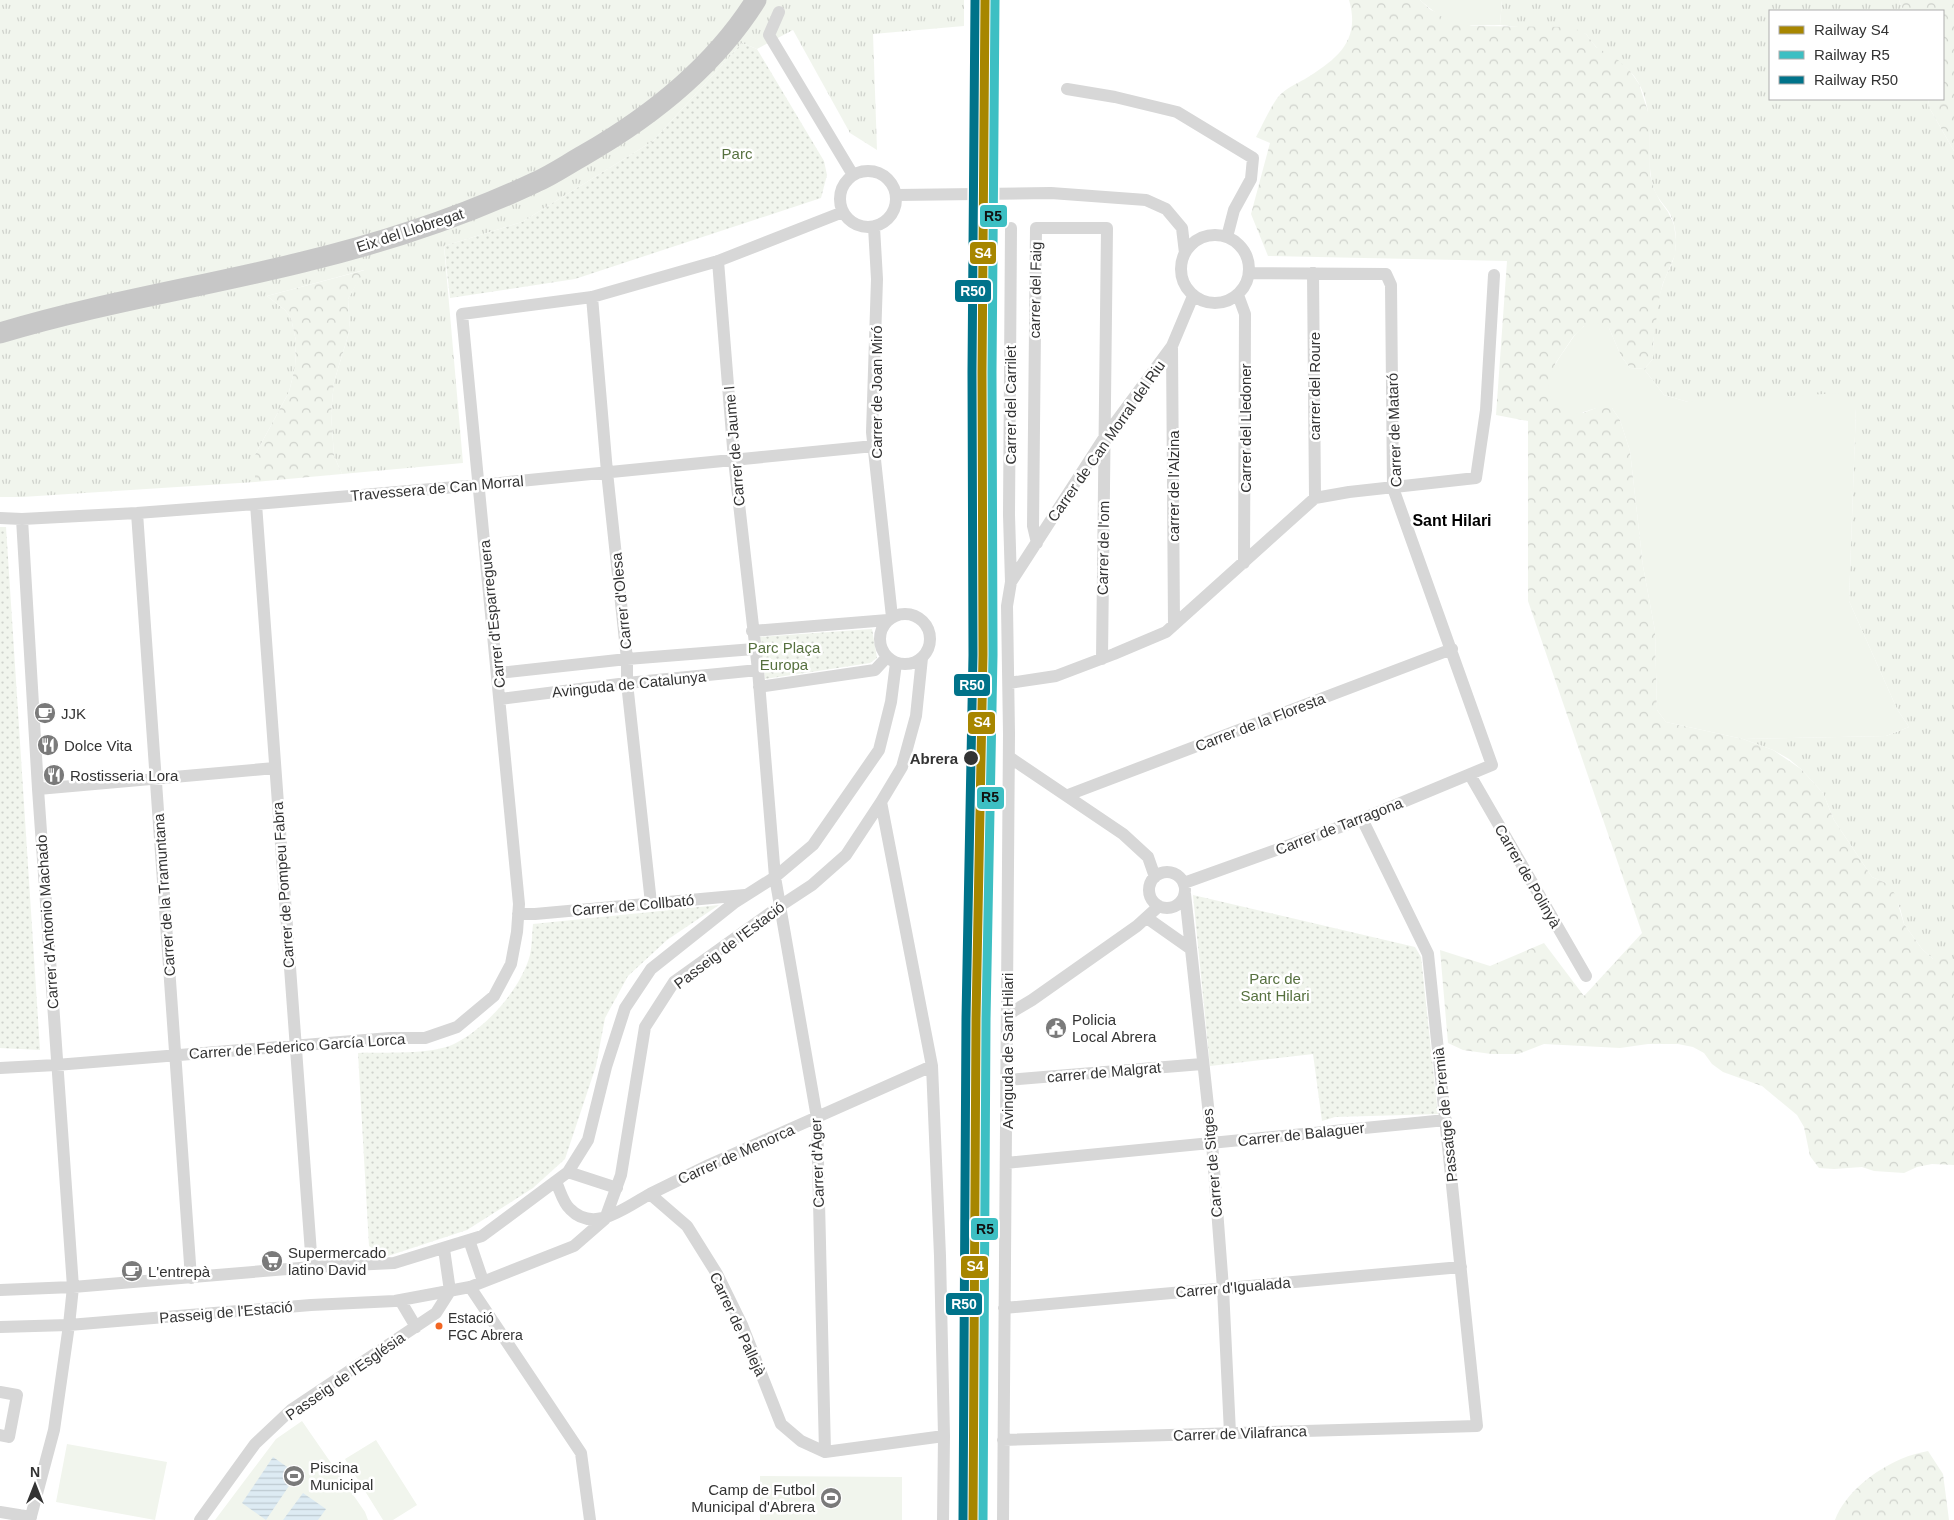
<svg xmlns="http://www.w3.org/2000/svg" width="1954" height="1520" viewBox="0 0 1954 1520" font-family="Helvetica,sans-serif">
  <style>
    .grass { fill: url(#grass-tufts) }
    .forest { fill: url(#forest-crowns) }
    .park { fill: url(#park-dots) }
    .garden { fill: #f1f5ed }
    .water { fill: url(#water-rules) }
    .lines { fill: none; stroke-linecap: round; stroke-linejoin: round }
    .minor { stroke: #d7d7d7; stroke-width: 12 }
    .trunk { stroke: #c7c7c7; stroke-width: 21 }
    .rail-1-casing { stroke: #fff; stroke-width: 12 }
    .rail-2-casing { stroke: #fff; stroke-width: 12 }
    .rail-3-casing { stroke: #fff; stroke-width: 12 }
    .rail-1 { stroke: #a78600; stroke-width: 9 }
    .rail-2 { stroke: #3dbfc3; stroke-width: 9 }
    .rail-3 { stroke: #00738a; stroke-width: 9 }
    .stop-dot { fill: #333; stroke: #fff; stroke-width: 2 }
    .bus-dot { fill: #f26522; stroke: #fff; stroke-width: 2 }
    .labels { text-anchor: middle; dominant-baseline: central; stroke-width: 5; stroke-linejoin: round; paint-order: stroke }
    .bus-label { font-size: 14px; fill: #333; stroke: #fff; text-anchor: start }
    .park-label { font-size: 15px; fill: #56703f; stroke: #fff }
    .street-label { font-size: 15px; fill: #333; stroke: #fff }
    .poi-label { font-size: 15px; fill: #333; stroke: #fff; text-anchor: start }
    .stop-label { font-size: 15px; font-weight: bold; fill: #333; stroke: #fff; text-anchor: end }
    .neighbourhood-label { font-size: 16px; font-weight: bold; fill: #000; stroke: #fff }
    .line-badge { stroke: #fff; stroke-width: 2 }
    .badge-label { font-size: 14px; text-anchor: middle; font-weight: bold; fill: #fff }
    .pale-badge-label { font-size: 14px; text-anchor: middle; font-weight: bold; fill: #111 }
  </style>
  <defs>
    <pattern id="grass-tufts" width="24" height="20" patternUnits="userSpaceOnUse" patternTransform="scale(1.25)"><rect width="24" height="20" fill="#f1f5ed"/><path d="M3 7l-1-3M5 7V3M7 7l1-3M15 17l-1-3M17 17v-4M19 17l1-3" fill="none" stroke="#cfd2cc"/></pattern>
    <pattern id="forest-crowns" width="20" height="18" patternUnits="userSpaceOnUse" patternTransform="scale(1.25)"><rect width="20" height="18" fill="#f1f5ed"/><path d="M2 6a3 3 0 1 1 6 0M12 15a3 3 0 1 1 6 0" fill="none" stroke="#cfd2cc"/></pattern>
    <pattern id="park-dots" width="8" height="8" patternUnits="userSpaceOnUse" patternTransform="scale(1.25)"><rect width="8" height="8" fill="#f1f5ed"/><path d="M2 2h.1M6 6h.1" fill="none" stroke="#cfd2cc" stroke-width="1.8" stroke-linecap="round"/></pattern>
    <pattern id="water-rules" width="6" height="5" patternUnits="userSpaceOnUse" patternTransform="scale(1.25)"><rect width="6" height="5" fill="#ddebf3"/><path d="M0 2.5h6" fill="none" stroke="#becad1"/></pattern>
  </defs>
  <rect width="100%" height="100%" fill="#fff"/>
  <path class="grass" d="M0,0H964V26L873,34L877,150L850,133L793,30L757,49L742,43L653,141L522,222L444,246L463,463L342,474L334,456L331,413L334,382L350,329L348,299L364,270L267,296L285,310L291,318L296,341L295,367L289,392L255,455V482L22,497H0Z
    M1502,0H1899L1903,11H1770V99H1928L1930,109L1954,151V959H1933L1922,949L1904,924L1900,908L1886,883L1872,877L1834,820L1823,793L1801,769L1789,759L1773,750L1743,739L1886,736L1909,727L1897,709L1849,601L1856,407L1688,402L1664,395L1644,369L1653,359C1653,334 1655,307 1663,284C1666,273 1674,263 1675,252C1677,239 1676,224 1669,212C1663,203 1656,197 1653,186C1644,152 1657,115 1638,82C1629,66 1618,63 1604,53C1596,48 1591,41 1586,34L1500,25Z"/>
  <path class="forest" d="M1349,0H1420L1431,10L1472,26L1572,27L1586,34L1596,47L1618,60L1630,71L1639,84L1649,115L1650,174L1654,189L1660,201L1668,212L1674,225L1676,240L1675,255L1663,283L1659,299L1653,344V359L1644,369L1630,368L1621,356L1609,328L1584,326L1573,337L1555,364L1583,413L1596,408H1612L1620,420L1630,451L1643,566L1655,631L1657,710L1666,722L1743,739L1773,750L1801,769L1823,793L1834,820L1872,877L1886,883L1895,894L1904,924L1922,949L1933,959H1954V1165L1932,1164L1917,1167L1904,1173L1874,1171L1862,1167L1834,1169L1819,1168L1810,1156L1804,1127L1797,1115L1762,1086L1723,1072L1712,1064L1704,1053L1693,1047L1678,1044H1648L1620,1048L1544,1044L1518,1054H1491L1463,1050L1448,1043L1440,950L1490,966L1544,943L1584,996L1642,933L1528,601V421L1496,415L1507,261L1268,256L1251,214L1270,143L1256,137C1263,124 1270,107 1279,96C1286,88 1296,84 1305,79C1337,59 1361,41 1349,0Z
    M1899,0H1954V151L1930,109L1928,99H1943V11H1903Z
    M365,270L348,299L350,329L334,382L331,413L334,456L342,474L255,482V455L289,392L295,367L296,341L291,318L285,310L267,296Z
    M1928,1451L1943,1474L1949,1520H1835C1845,1493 1875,1470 1901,1459C1910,1455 1919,1453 1928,1451Z"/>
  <path class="park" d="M742,43L757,49L824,161L827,175L821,198L575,279L450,298L444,246L522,222L653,141Z
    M0,527H6L40,1050L0,1048Z
    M872,629L877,658L870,663L765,679L760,637Z
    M1193,895L1415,947L1421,957L1438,1114L1335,1117L1322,1121L1313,1054L1210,1066Z
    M719,905L667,940L628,976L605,1018L596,1066L565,1159L533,1188L467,1230L385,1257L369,1246L358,1053C385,1052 431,1055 454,1044C485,1029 521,989 530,955C532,946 532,934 533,924Z"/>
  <path class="garden" d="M1420,0H1502L1500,25C1457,26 1453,28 1420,0Z
    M1597,323L1609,328L1621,356L1630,368L1644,369L1664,395L1688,402L1840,393L1856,407L1849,601L1897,709L1909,727L1886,736L1743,739L1666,722L1657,710L1655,631L1643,566L1630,451L1620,420L1612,408C1607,408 1601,408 1597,408C1587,410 1577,417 1567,412C1535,396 1551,369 1566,348C1571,341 1576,332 1583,327C1586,324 1593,324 1597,323Z
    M302,1421L365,1512L368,1520H215L276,1439Z
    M376,1440L417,1505L393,1520H383L345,1459Z
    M67,1444L167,1462L155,1520L56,1502Z
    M760,1476L902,1477V1520H760Z"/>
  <path class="water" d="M273,1457L297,1474L266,1520L242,1503Z
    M303,1493L326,1509L318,1520H283Z"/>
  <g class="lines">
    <path class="minor" d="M779,12L769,35L853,175
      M1067,89L1115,97L1177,112L1253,158L1251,179L1234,210L1227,237
      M840 199a28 28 0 1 1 56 0a28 28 0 1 1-56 0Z
      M896,195L1051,193L1146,200L1166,209L1182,228L1185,253
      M874,227L877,279L872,432L892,617
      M1181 269a34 34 0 1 1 68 0a34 34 0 1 1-68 0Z
      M718,261L734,460L758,670L775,877L817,1118L825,1452
      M1313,273L1315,498
      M1238,295L1245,314L1244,563
      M592,297L607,472L627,659V683L651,903
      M1172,346L1174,625
      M256,504L312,1267
      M137,513L191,1278
      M0,518L22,519L137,513L256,504L479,485L874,446
      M22,519L38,789L73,1287L69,1325L54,1430L30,1520
      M1037,543L1033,526L1036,228H1107L1102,659
      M1011,582L1104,438L1172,346L1193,296
      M880 639a25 25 0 1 1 50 0a25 25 0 1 1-50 0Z
      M752,631L888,620
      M498,673L627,659L754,649
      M1009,683L1056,676L1114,654L1166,632L1315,498L1349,492L1476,478L1486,410L1494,275
      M759,687L875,670L887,657
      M500,699L627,683L758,670
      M1009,757L1123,834L1148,857L1155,877
      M1470,775L1586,976
      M38,789L275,768
      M1068,795L1452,649
      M881,802L932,1066L940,1256L944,1436L943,1520
      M1149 890a18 18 0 1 1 36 0a18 18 0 1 1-36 0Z
      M1184,883L1362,819L1492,765L1393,488L1391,285L1386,274L1249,273
      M1185,894L1212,1143L1223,1288L1230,1433
      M518,914H535L745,895
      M1147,918L1191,949
      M1007,1015L1032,1000L1137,926L1159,906
      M0,1068L56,1065L390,1038H425L457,1027L494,996L511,964L517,932L519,904L462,314L592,297L718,261L843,212
      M1006,1080L1202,1064
      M1006,1163L1446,1120
      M568,1172L617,1188
      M556,1182C560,1190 563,1203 570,1209C594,1234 626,1207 650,1194L687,1226L717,1274L742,1325L781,1424L801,1441L825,1452L944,1436
      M650,1194L709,1165L932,1066
      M469,1240L483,1281
      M444,1249L450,1291
      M470,1287L581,1453L590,1520
      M0,1290L73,1287L312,1267L394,1263L482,1236L568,1172L588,1140L606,1067L625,1008L651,969L734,903L775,877L813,845L879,750L891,702L896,663
      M400,1300L416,1327
      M1004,1308L1461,1267
      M0,1327L69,1325L311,1305L395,1301L470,1287L574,1246L605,1219L621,1175L645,1027L674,982L780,906L812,885L846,855L881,802L902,767L916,716L922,658
      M0,1392L17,1395L9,1437L0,1435
      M1003,1440L1477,1426L1428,954L1362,819
      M0,1512L31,1517
      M200,1520L255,1444L291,1410L436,1313L450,1291
      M1003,1520L1009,734L1007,606L1011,582L1009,515L1011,228"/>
    <path class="trunk" d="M0,333C99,303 202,287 303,262C382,243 462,217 536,182C552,175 568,164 584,155C652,116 714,67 756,0"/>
    <g class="rail-1-casing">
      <path id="rail-1" d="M973,1520L976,1019L983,655L982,372L985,0"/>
    </g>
    <g class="rail-2-casing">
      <path id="rail-2" d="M983,1520L986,1019L993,655L992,372L995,0"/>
    </g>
    <g class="rail-3-casing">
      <path id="rail-3" d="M963,1520L966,1019L973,655L972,372L975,0"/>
    </g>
    <use href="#rail-1" class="rail-1"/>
    <use href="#rail-2" class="rail-2"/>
    <use href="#rail-3" class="rail-3"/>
  </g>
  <defs>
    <g id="cafe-disc" transform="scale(1.125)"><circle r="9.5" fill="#7a7a7a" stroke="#fff"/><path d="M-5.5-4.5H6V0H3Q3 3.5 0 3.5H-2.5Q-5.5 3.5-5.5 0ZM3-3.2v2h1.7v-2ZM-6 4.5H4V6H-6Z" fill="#fff"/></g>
    <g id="restaurant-disc" transform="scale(1.125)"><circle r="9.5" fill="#7a7a7a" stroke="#fff"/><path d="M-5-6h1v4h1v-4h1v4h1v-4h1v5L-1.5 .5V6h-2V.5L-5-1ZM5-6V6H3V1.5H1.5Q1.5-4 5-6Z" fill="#fff"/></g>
    <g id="civic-disc" transform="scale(1.125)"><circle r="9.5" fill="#7a7a7a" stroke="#fff"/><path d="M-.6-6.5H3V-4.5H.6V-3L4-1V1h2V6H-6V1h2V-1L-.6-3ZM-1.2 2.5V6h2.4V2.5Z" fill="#fff"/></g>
    <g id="supermarket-disc" transform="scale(1.125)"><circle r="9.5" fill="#7a7a7a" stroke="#fff"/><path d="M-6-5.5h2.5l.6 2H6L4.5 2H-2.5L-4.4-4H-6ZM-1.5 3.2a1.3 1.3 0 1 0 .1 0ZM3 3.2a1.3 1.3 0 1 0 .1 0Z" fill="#fff"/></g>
    <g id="stadium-disc" transform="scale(1.125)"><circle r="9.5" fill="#7a7a7a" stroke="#fff"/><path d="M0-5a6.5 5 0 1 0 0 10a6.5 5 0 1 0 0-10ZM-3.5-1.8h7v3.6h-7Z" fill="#fff"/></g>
  </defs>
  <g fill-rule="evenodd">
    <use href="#cafe-disc" x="45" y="713"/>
    <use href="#restaurant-disc" x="48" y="745"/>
    <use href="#restaurant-disc" x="54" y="775"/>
    <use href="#civic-disc" x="1056" y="1028"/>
    <use href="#supermarket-disc" x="272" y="1261"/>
    <use href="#cafe-disc" x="132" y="1271"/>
    <use href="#stadium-disc" x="294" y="1476"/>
    <use href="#stadium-disc" x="831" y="1498"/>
  </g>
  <circle class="stop-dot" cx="971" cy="758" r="8"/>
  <circle class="bus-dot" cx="439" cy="1326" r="4.5"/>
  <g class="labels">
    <g class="bus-label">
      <text x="448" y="1318">Estació<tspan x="448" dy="17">FGC Abrera</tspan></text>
    </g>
    <g class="park-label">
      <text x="737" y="153">Parc</text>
      <text x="784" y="647">Parc Plaça<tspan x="784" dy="17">Europa</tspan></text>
      <text x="1275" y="978">Parc de<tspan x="1275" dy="17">Sant Hilari</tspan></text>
    </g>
    <g class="street-label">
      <text transform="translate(410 230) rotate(-18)">Eix del Llobregat</text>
      <text transform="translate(1035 290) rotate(-89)">carrer del Faig</text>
      <text transform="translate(1314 386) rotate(-90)">carrer del Roure</text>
      <text transform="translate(876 392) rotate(-90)">Carrer de Joan Miró</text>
      <text transform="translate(1010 405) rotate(-90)">Carrer del Carrilet</text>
      <text transform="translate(1245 428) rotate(-90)">Carrer del Lledoner</text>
      <text transform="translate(1394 430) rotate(-92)">Carrer de Mataró</text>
      <text transform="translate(1106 441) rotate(-55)">Carrer de Can Morral del Riu</text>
      <text transform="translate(734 446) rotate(-95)">Carrer de Jaume I</text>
      <text transform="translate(1173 486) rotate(-90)">carrer de l'Alzina</text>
      <text transform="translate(437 488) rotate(-5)">Travessera de Can Morral</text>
      <text transform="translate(1103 548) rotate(-89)">Carrer de l'om</text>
      <text transform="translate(621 601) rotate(-96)">Carrer d'Olesa</text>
      <text transform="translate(492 614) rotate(-96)">Carrer d'Esparreguera</text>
      <text transform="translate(629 684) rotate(-6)">Avinguda de Catalunya</text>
      <text transform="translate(1260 722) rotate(-21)">Carrer de la Floresta</text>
      <text transform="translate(1339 826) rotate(-21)">Carrer de Tarragona</text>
      <text transform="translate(1528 876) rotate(60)">Carrer de Polinyà</text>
      <text transform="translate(283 885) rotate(-94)">Carrer de Pompeu Fabra</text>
      <text transform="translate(164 895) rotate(-94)">Carrer de la Tramuntana</text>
      <text transform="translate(633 905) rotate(-5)">Carrer de Collbató</text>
      <text transform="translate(47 922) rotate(-94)">Carrer d'Antonio Machado</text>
      <text transform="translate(729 945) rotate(-37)">Passeig de l'Estació</text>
      <text transform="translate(297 1046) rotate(-4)">Carrer de Federico García Lorca</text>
      <text transform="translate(1007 1051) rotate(-90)">Avinguda de Sant Hilari</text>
      <text transform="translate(1104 1072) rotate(-5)">carrer de Malgrat</text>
      <text transform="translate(1445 1115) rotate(-96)">Passatge de Premià</text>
      <text transform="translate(1301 1134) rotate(-6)">Carrer de Balaguer</text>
      <text transform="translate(736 1154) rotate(-24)">Carrer de Menorca</text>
      <text transform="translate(817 1163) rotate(-92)">Carrer d'Àger</text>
      <text transform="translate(1212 1163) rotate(-95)">Carrer de Sitges</text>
      <text transform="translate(1233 1287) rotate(-5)">Carrer d'Igualada</text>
      <text transform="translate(226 1312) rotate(-5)">Passeig de l'Estació</text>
      <text transform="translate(738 1324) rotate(65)">Carrer de Pallejà</text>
      <text transform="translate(345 1376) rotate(-35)">Passeig de l'Església</text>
      <text transform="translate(1240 1433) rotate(-2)">Carrer de Vilafranca</text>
    </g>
    <g class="poi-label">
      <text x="61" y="713">JJK</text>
      <text x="64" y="745">Dolce Vita</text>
      <text x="70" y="775">Rostisseria Lora</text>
      <text x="1072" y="1019">Policia<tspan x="1072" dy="17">Local Abrera</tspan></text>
      <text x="288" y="1252">Supermercado<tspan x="288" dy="17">latino David</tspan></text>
      <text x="148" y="1271">L'entrepà</text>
      <text x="310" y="1467">Piscina<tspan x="310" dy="17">Municipal</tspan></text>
      <text x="815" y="1489" text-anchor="end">Camp de Futbol<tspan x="815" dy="17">Municipal d'Abrera</tspan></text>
    </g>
    <g class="stop-label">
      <text x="958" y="758">Abrera</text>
    </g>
    <g class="neighbourhood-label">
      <text x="1452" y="520">Sant Hilari</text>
    </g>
  </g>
  <g class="line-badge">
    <rect x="979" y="204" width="29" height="24" rx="5" fill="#3dbfc3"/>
    <rect x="969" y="241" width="28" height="24" rx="5" fill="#a78600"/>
    <rect x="954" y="279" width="38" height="24" rx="5" fill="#00738a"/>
    <rect x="953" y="673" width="38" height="24" rx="5" fill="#00738a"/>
    <rect x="967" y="711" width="29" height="24" rx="5" fill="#a78600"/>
    <rect x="976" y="786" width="29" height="24" rx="5" fill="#3dbfc3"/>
    <rect x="970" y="1217" width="29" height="24" rx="5" fill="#3dbfc3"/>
    <rect x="960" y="1255" width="29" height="24" rx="5" fill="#a78600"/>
    <rect x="945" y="1292" width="38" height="24" rx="5" fill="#00738a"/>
  </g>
  <g class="badge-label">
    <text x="983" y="258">S4</text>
    <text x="973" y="296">R50</text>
    <text x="972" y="690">R50</text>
    <text x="982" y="727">S4</text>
    <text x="975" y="1271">S4</text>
    <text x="964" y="1309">R50</text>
  </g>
  <g class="pale-badge-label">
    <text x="993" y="221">R5</text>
    <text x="990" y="802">R5</text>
    <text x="985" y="1234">R5</text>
  </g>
  <rect x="1769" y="10" width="175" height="90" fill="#ffffff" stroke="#adadad"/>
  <rect x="1779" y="26" width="25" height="8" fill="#a78600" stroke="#adadad"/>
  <text x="1814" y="35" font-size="15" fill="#333333">Railway S4</text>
  <rect x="1779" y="51" width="25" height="8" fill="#3dbfc3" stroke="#adadad"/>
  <text x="1814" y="60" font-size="15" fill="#333333">Railway R5</text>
  <rect x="1779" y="76" width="25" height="8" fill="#00738a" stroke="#adadad"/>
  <text x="1814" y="85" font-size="15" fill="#333333">Railway R50</text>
  <g transform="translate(35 1485)" stroke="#ffffff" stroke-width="4" paint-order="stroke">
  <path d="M0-4L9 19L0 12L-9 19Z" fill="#333333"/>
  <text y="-8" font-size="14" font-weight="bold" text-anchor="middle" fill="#333333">N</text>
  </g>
</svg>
